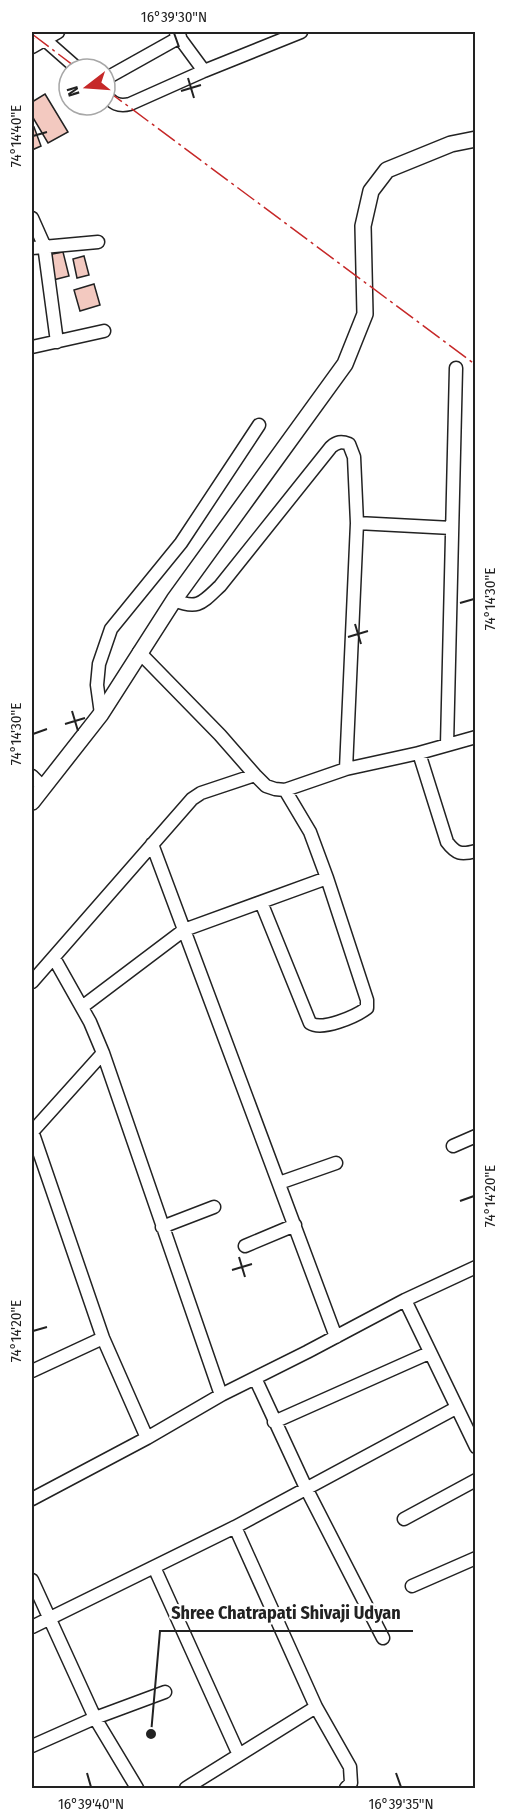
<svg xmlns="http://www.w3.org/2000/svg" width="507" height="1820" viewBox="0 0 507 1820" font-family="'Fira Sans Condensed',sans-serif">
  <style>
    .building { fill: #f3c9c0; stroke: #222; stroke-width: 1.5 }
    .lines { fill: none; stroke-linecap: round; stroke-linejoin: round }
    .minor-casing { stroke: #222; stroke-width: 15 }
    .tertiary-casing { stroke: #222; stroke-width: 18 }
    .minor { stroke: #fff; stroke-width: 12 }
    .tertiary { stroke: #fff; stroke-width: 15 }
    .power { stroke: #c62828; stroke-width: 1.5; stroke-dasharray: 21 4.5 3 4.5; stroke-linecap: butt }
    .ticks { fill: none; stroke: #222; stroke-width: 2 }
    .leader { fill: none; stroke: #222; stroke-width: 2 }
    .callout-dot { fill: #222; stroke: #fff; stroke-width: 2 }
    .callout-label { font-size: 18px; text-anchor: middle; font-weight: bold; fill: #222; stroke: #fff; stroke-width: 4.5; stroke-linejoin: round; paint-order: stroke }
    .neatline { fill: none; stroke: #222; stroke-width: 2 }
    .ticks-label { font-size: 15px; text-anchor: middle; fill: #222 }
  </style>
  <rect width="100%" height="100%" fill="#fff"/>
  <path class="building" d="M45,94L68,132L48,143L32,116V102Z
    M34,127L41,146L32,150V128Z
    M63,252L69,276L53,280L47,255Z
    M84,256L89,275L77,278L73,259Z
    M94,284L100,305L80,311L74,290Z"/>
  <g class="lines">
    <g class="minor-casing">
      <path id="minor" d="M36,32L78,69
        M176,33L204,71
        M32,47L58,32
        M105,79L180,37
        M105,95C113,103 118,107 130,104L204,71L301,32
        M32,218L44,245L57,342
        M32,248L98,242
        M32,347L104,331
        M357,523L452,528
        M174,600C198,610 202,603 220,586L331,447C337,442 341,441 349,444L354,457L357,523L346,769
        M139,652L220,735L255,775L266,786L275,789L285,790L346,769L419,753L476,737
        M101,714L97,685L99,664L111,629L181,543L259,425
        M447,745L456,368
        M419,753L447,842C456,854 461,855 476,851
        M32,776L44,788
        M285,790L310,832L327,878
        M152,844L336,1337
        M54,958L90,1022L103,1053L221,1395
        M32,982L192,799L201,793L255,775
        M82,1007L184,930L327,878L367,1000V1008C355,1017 322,1031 310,1023L261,902
        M32,1131L103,1338L147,1438
        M32,1132L103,1053
        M453,1146L476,1136
        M279,1183L336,1163
        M162,1227L214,1207
        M245,1246L295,1225
        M405,1300L476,1447
        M32,1371L103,1338
        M255,1378L306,1488L383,1638
        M274,1422L429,1353
        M32,1499L147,1438L221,1395L307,1352L405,1300L476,1267
        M404,1519L476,1480
        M235,1527L316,1707L350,1767L351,1783L346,1788
        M154,1567L239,1755
        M32,1580L95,1718L137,1788
        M412,1586L476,1558
        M32,1627L235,1527L456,1408
        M32,1746L95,1718L165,1692
        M186,1788L316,1707"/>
    </g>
    <g class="tertiary-casing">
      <path id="tertiary" d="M32,802L101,714L174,600L345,364L365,314L363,226L371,191L387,170L451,144L476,139"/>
    </g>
    <use href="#minor" class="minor"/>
    <use href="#tertiary" class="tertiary"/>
    <path class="power" d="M32,34L78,69
      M105,89L476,365"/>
  </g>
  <path class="ticks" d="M174,33L179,47M188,78L194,98M181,91L201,85M33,136L47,132M460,603L474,599M355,624L361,644M348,637L368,631M72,711L78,731M65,724L85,718M33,734L47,729M460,1201L474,1196M239,1257L245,1277M232,1270L252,1264M33,1331L47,1327M87,1773L91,1787M396,1773L401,1787"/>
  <path class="leader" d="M151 1734L160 1631H413"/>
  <circle class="callout-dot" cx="151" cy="1734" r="6"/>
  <g class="callout-label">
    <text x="286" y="1619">Shree Chatrapati Shivaji Udyan</text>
  </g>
  <rect width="507" height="1820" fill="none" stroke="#ffffff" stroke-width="66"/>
  <g transform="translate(87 87) rotate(253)"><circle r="28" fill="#ffffff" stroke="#a7a7a7" stroke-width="1.5"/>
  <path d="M0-4.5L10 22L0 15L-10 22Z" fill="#c62828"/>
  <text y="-9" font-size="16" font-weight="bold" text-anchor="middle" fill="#222222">N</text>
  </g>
  <rect x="33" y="33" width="441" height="1754" class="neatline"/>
  <g class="ticks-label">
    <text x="174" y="22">16°39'30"N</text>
    <text transform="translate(16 136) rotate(-90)" y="5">74°14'40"E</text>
    <text transform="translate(490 599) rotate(-90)" y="5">74°14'30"E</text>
    <text transform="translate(16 734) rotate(-90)" y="5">74°14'30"E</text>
    <text transform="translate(490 1196) rotate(-90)" y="5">74°14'20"E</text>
    <text transform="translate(16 1331) rotate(-90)" y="5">74°14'20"E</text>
    <text x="91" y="1809">16°39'40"N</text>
    <text x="401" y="1809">16°39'35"N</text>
  </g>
</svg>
